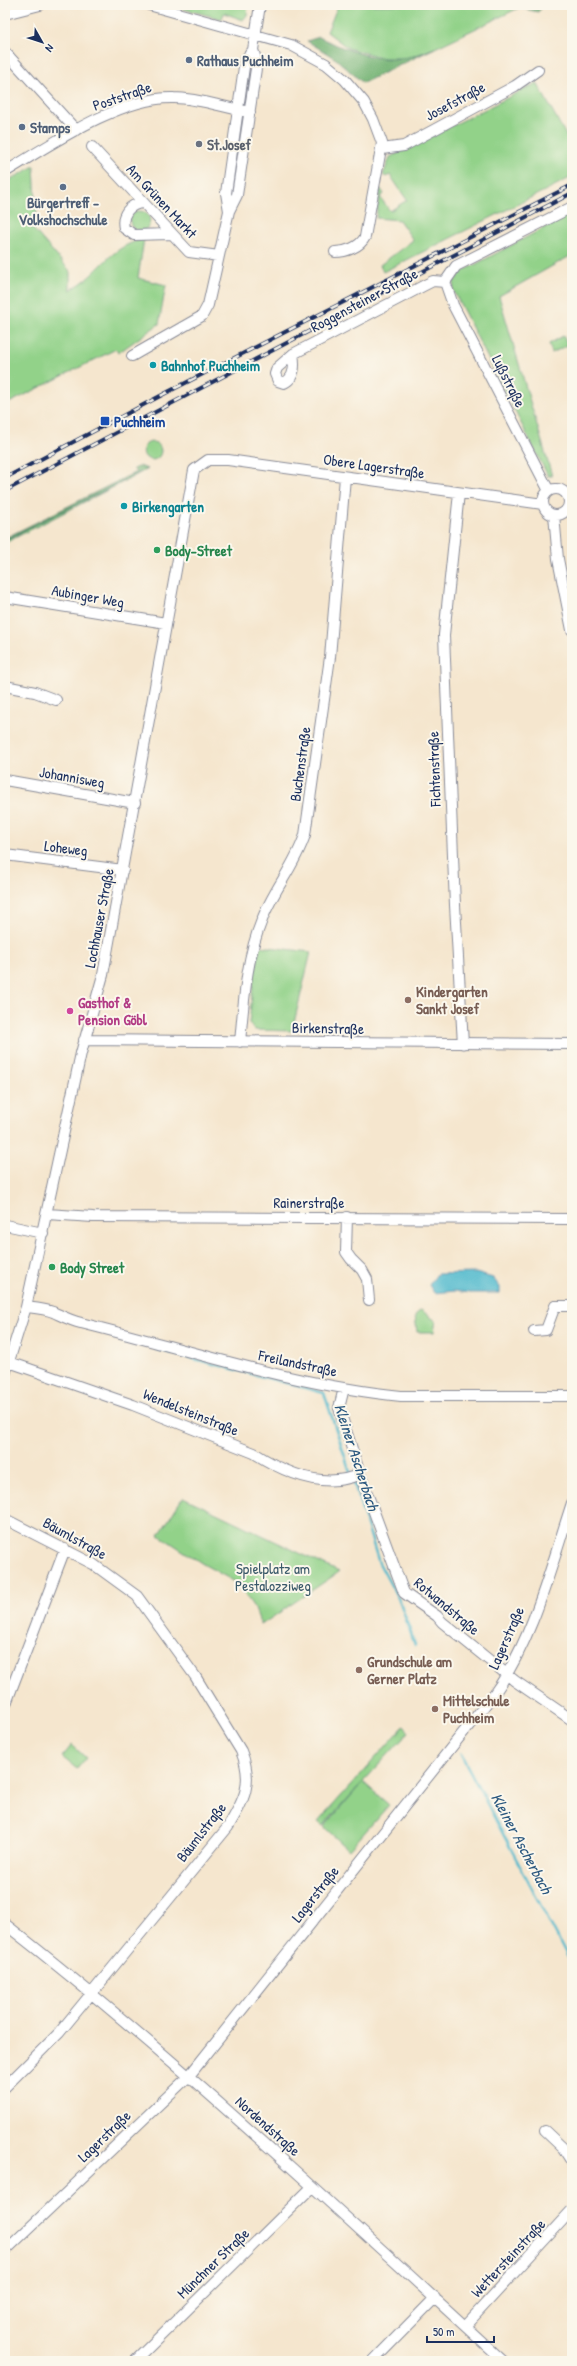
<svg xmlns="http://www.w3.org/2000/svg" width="577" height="2366" viewBox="0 0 577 2366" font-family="'Patrick Hand',sans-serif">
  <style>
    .green { fill: #92d289; stroke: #568074 }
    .forest { fill: #75b475; stroke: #48726a }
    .water { fill: #50b9cd; stroke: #367496 }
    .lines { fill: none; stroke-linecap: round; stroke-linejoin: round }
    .stream { stroke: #50b9cd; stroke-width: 2.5 }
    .minor-casing { stroke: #888a96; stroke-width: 12 }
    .minor { stroke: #fff; stroke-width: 10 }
    .rail-casing { stroke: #1b2f5e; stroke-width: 4 }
    .rail { stroke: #fbf7ec; stroke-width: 2.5; stroke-dasharray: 8; stroke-linecap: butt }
    .service-dot { fill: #5c6f8a; stroke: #fbf7ec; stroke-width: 1.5 }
    .worship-dot { fill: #6b7280; stroke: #fbf7ec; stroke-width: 1.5 }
    .culture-dot { fill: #0f9aa8; stroke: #fbf7ec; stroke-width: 1.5 }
    .transit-dot { fill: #1a4fb4; stroke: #fbf7ec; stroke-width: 1.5 }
    .leisure-dot { fill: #2e9e5b; stroke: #fbf7ec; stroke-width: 1.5 }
    .education-dot { fill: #8d6e63; stroke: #fbf7ec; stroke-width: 1.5 }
    .hotel-dot { fill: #d1479c; stroke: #fbf7ec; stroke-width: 1.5 }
    .labels { text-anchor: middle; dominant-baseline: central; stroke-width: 4; stroke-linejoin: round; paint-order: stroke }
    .service-label { font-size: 15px; font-weight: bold; fill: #4e5e75; stroke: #fbf7ec; text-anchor: start }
    .street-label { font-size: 15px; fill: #1b2f5e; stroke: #fbf7ec }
    .worship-label { font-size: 15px; font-weight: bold; fill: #5b616d; stroke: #fbf7ec; text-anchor: start }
    .culture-label { font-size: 15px; font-weight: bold; fill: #0d838f; stroke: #fbf7ec; text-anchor: start }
    .transit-label { font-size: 15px; font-weight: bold; fill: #164399; stroke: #fbf7ec; text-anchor: start }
    .leisure-label { font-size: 15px; font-weight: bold; fill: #27864d; stroke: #fbf7ec; text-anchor: start }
    .education-label { font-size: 15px; font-weight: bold; fill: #785e54; stroke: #fbf7ec; text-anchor: start }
    .hotel-label { font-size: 15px; font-weight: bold; fill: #b23c85; stroke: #fbf7ec; text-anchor: start }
    .park-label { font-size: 15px; fill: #395869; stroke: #fbf7ec }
    .water-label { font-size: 16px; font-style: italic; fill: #2b587f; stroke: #fbf7ec }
  </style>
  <rect width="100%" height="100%" fill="#fbf7ec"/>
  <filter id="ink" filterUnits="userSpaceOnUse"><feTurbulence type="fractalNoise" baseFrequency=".025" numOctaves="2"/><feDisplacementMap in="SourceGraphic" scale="8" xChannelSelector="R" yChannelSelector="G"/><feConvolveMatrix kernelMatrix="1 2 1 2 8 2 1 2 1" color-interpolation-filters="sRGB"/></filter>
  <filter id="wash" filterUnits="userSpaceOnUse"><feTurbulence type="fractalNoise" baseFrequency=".012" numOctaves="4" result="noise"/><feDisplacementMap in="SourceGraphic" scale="16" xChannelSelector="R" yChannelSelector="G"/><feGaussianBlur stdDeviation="0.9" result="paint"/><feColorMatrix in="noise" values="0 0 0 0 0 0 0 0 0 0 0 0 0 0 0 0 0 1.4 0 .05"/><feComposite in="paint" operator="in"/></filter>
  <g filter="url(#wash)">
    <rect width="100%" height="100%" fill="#f5e6ce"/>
    <path class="green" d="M168,5H248L247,15L243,20L224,13L222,19Z
      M338,5H525L435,48L408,58H384L354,50L348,48L327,32Z
      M537,83L572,146V177L383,272L380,265L413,240L399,220L376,218L380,188L384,194L380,197L390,211L407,200L390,175L386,177L383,175L390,157Z
      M34,166L37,220L28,223L70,271V290C100,275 107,247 144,239L138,278L166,285L159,324L118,353L116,349L5,405V183Z
      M130 221a10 10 0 1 1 20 0a10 10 0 1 1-20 0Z
      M572,213V255L499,296L552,476H548L453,290L454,281L463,271Z
      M563,336L568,345L552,353L549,344Z
      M143 451a9 9 0 1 1 18 0a9 9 0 1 1-18 0Z
      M147,469L133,477L5,543V540Z
      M260,946L311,952L292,1031L255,1030L249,1023L254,977Z
      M421,1310L436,1321L434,1332H417L415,1315Z
      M183,1497L339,1572L261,1625L255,1609L237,1583L203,1564L159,1535Z
      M404,1726L409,1732L363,1782L389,1805L349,1850L324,1827L362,1783L323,1826L318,1822Z
      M72,1745L86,1758L77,1769L62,1757Z"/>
    <path class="forest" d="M525,5H545L538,12L520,8Z
      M319,37C344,49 380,64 408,57C417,56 426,51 435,48L363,83L336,59L307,41Z
      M140,466L147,469L5,540V538L136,472L133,469Z"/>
    <path class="water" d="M476,1273L493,1278L500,1287V1293H470L455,1291L434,1293L429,1285L437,1274Z"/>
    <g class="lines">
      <path class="stream" d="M156,1349L324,1393L351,1475
        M353,1480L379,1563L400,1602L415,1645
        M461,1754L572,1965"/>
    </g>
  </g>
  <g filter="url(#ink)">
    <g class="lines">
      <g class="minor-casing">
        <path id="minor" d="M149,5L291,45L326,64L345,80L364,102L373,119L382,143L365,237C360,247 346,252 335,252
          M5,14L40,5
          M5,52L76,130
          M92,147L189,252L219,256
          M382,149L404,146L515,86L538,70
          M5,172C50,145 121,96 174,98C199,98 225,108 250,112
          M143,203C129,204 121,215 124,228L134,235L170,234
          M229,211L226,193L245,60L253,50L260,5
          M445,282L453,305L549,491
          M445,282L456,266L572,207
          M293,354C295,365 295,378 284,383L278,381L275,374L277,368L293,354L425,285L433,281L445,282
          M132,356L202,316L208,305L229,211L237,195L257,62L253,50
          M543 502a13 13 0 1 1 26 0a13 13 0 1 1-26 0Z
          M459,493L444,635L455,905L463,1044
          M554,515L558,559L572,630
          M5,597L166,623
          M5,686L35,692L56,700
          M5,780L135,803
          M5,855L123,870
          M84,1040L572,1044
          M240,1042C244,1000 246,959 262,920C273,890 295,866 305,835L330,657L345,477
          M47,1214L93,1217L572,1219
          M347,1217L346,1252L351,1259L362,1270L367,1279L369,1300
          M5,1225L43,1233
          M26,1307C34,1308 45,1309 53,1312C62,1316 71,1321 81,1323C187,1349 292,1385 401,1396H572
          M534,1331L546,1330L555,1306H572
          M9,1362L133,1405L254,1453C285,1473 325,1490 360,1474
          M5,1374L26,1307L81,1053L103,975L194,470L208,460H228L543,504
          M344,1388L339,1408L360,1474L404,1593L437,1616L442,1622L515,1681L572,1720
          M5,1519L93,1564L137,1596L195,1676L241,1751C254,1783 244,1800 228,1827L59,2033L5,2087
          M5,1706L65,1549
          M5,1924C179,2060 340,2212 503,2361
          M545,2131L563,2148L572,2162
          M5,2251L189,2076L494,1694C533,1640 551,1566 572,1503
          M465,2326L572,2210
          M135,2361L312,2187
          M373,2361L435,2298"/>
      </g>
      <use href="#minor" class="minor"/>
      <g class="rail-casing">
        <path id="rail" d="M5,478L164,394L572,185
          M5,491L572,193"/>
      </g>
      <use href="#rail" class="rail"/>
    </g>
  </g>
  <g class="service-dot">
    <circle cx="189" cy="60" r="4"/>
    <circle cx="22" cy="127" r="4"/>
    <circle cx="63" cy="187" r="4"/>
  </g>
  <circle class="worship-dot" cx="199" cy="144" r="4"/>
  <g class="culture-dot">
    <circle cx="153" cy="365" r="4"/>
    <circle cx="124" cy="506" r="4"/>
  </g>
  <rect class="transit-dot" x="100" y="416" width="10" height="10" rx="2"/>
  <g class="leisure-dot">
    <circle cx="157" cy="550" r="4"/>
    <circle cx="52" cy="1267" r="4"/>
  </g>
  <g class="education-dot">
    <circle cx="408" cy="1000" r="4"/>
    <circle cx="359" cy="1670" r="4"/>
    <circle cx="435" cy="1709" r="4"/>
  </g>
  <circle class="hotel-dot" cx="70" cy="1011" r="4"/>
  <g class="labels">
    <g class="service-label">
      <text x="197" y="60">Rathaus Puchheim</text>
      <text x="30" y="127">Stamps</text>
      <text x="63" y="202" text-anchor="middle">Bürgertreff -<tspan x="63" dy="17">Volkshochschule</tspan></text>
    </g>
    <g class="street-label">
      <text transform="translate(122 96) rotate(-19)">Poststraße</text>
      <text transform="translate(455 101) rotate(-28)">Josefstraße</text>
      <text transform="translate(162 201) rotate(47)">Am Grünen Markt</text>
      <text transform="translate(364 300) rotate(-28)">Roggensteiner Straße</text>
      <text transform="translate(509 381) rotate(63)">Lußstraße</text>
      <text transform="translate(374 466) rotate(8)">Obere Lagerstraße</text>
      <text transform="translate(88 596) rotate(10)">Aubinger Weg</text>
      <text transform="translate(300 764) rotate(-82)">Buchenstraße</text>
      <text transform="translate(434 769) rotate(-92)">Fichtenstraße</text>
      <text transform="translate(72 777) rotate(10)">Johannisweg</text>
      <text transform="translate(66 848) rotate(7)">Loheweg</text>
      <text transform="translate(99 918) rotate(-79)">Lochhauser Straße</text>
      <text transform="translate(328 1028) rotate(1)">Birkenstraße</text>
      <text x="309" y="1202">Rainerstraße</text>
      <text transform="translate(298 1363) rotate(12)">Freilandstraße</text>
      <text transform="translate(191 1412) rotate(22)">Wendelsteinstraße</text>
      <text transform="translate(75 1538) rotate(29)">Bäumlstraße</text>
      <text transform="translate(447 1606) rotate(40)">Rotwandstraße</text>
      <text transform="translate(506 1638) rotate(-66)">Lagerstraße</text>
      <text transform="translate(201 1832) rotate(-52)">Bäumlstraße</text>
      <text transform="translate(315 1894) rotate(-52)">Lagerstraße</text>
      <text transform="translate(268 2126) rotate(42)">Nordendstraße</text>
      <text transform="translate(104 2136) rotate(-44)">Lagerstraße</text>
      <text transform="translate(508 2258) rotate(-47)">Wettersteinstraße</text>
      <text transform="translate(213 2263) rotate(-44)">Münchner Straße</text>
    </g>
    <g class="worship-label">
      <text x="207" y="144">St.Josef</text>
    </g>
    <g class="culture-label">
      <text x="161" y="365">Bahnhof Puchheim</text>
      <text x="132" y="506">Birkengarten</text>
    </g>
    <g class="transit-label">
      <text x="114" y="421">Puchheim</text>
    </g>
    <g class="leisure-label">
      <text x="165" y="550">Body-Street</text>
      <text x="60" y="1267">Body Street</text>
    </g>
    <g class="education-label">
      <text x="416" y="991">Kindergarten<tspan x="416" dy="17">Sankt Josef</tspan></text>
      <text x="367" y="1661">Grundschule am<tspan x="367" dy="17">Gerner Platz</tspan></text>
      <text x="443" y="1700">Mittelschule<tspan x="443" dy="17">Puchheim</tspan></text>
    </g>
    <g class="hotel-label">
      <text x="78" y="1002">Gasthof &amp;<tspan x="78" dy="17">Pension Göbl</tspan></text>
    </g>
    <g class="park-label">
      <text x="273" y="1568">Spielplatz am<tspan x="273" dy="17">Pestalozziweg</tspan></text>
    </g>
    <g class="water-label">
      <text transform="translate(357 1457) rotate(72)">Kleiner Ascherbach</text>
      <text transform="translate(522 1843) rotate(62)">Kleiner Ascherbach</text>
    </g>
  </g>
  <rect width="577" height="2366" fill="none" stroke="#fbf7ec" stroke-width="20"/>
  <g transform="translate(42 42) rotate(129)" stroke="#fbf7ec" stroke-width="3" paint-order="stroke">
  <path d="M0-3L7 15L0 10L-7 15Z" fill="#1b2f5e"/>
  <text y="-6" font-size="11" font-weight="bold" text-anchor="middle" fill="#1b2f5e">N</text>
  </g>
  <path d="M427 2336v6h67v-6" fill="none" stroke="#1b2f5e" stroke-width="2"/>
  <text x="433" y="2336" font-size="12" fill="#1b2f5e" stroke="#fbf7ec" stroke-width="3" paint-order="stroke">50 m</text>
</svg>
